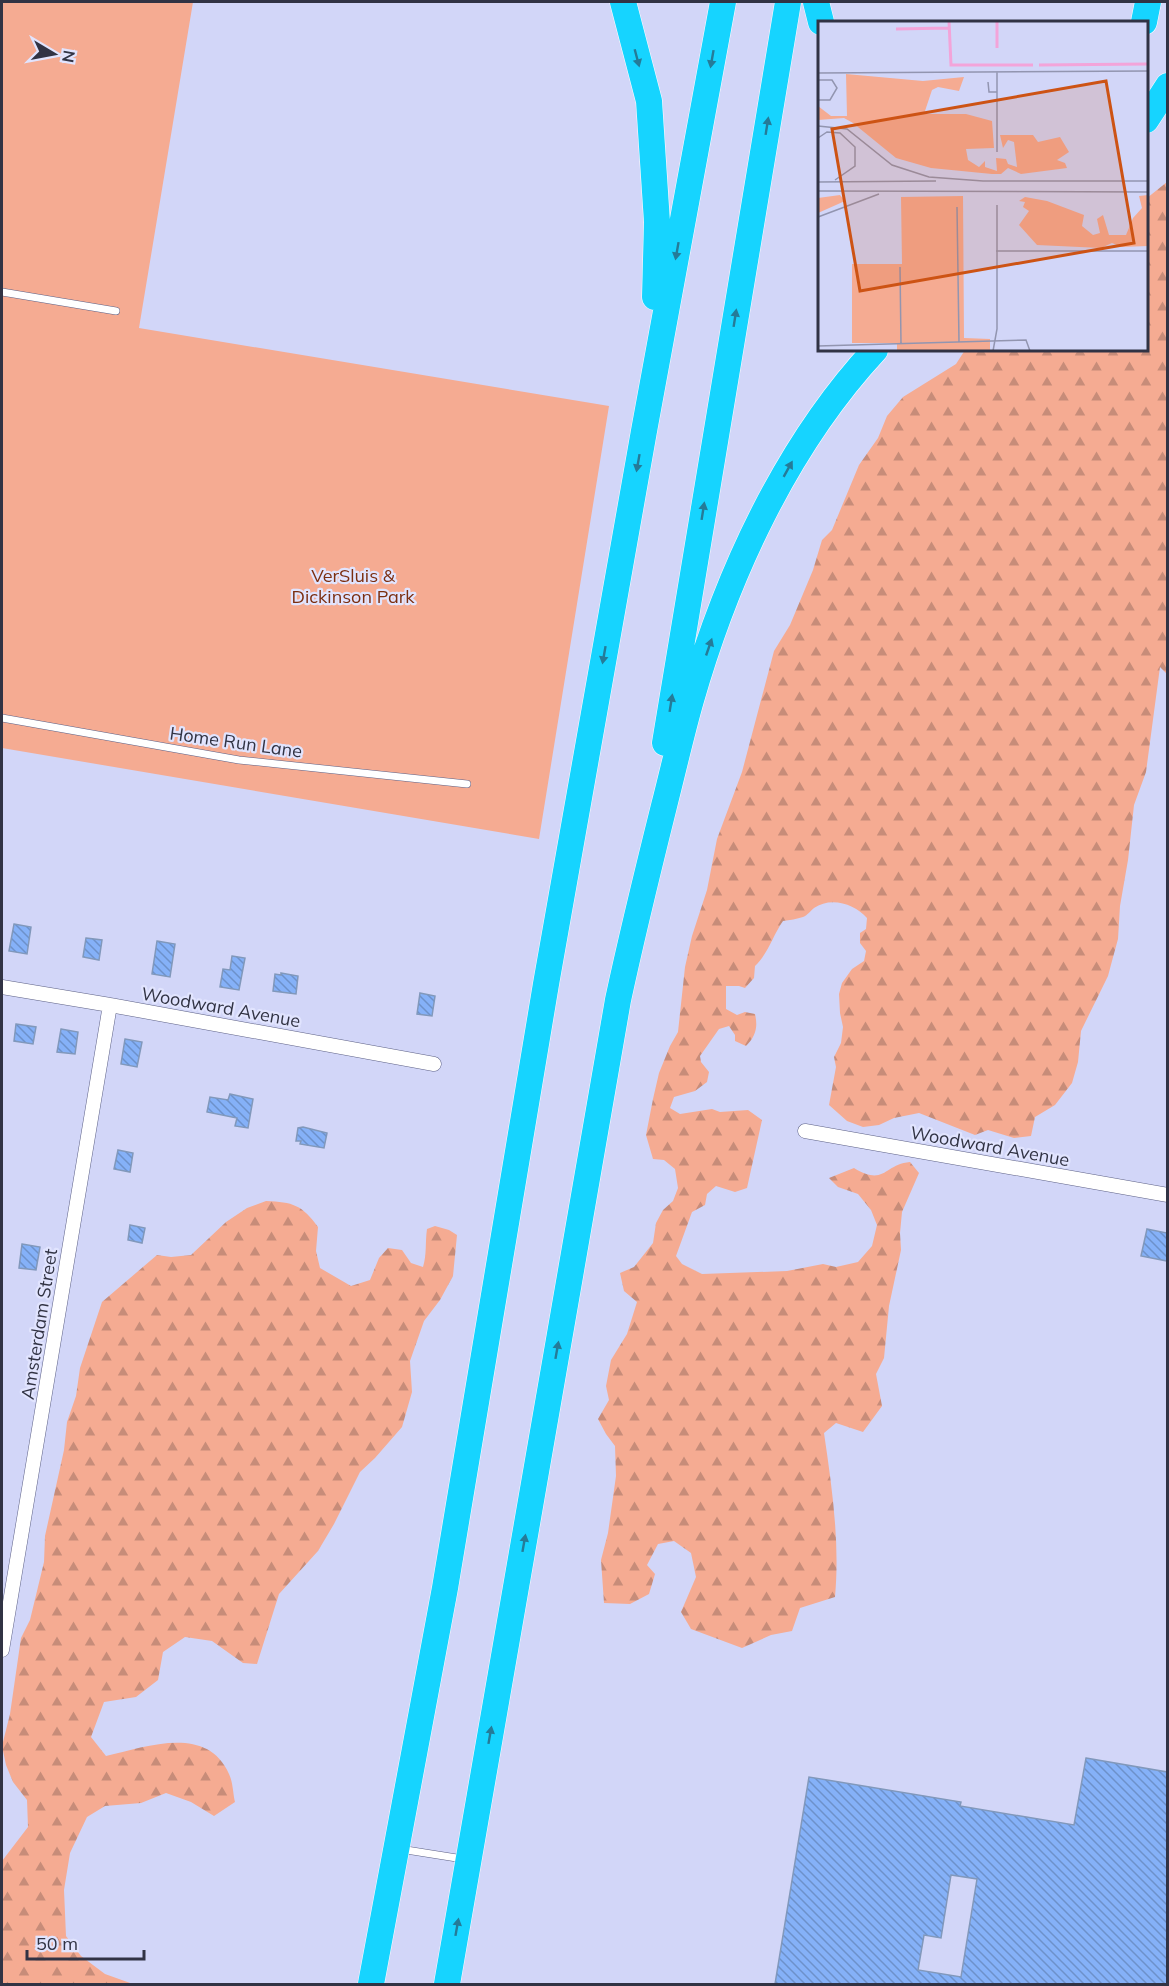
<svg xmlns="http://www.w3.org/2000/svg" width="1169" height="1986" viewBox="0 0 1169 1986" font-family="Mulish,sans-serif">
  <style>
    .green { fill: #f5ab92 }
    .forest { fill: url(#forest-firs) }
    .building { fill: url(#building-back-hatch); stroke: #8198bb; stroke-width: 1.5; fill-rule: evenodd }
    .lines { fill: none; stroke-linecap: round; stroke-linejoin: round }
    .service-casing { stroke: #5d6186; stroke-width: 8 }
    .minor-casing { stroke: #5d6186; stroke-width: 15 }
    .motorway-casing { stroke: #fff; stroke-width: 27 }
    .service { stroke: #fff; stroke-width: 7 }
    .minor { stroke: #fff; stroke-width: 14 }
    .motorway { stroke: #16d4ff; stroke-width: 26 }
    .oneway { fill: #257b98 }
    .labels { text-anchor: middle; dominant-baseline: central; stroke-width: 4.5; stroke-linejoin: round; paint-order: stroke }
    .park-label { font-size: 18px; fill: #7b2e10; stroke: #e1e4fe }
    .street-label { font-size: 18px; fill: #313344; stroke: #e1e4fe }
    .inset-river { fill: none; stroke: #f3a4d9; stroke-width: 3 }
    .inset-road { fill: none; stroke: #9295b0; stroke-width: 1.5 }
    .view { fill: #cd5314; fill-opacity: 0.15; stroke: #cd5314; stroke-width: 3 }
    .inset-edge { fill: none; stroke: #313344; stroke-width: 3 }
  </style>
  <defs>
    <pattern id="forest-firs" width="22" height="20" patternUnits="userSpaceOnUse" patternTransform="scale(1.5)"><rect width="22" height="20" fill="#f5ab92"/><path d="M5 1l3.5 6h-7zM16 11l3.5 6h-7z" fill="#c78c79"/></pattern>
    <pattern id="building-back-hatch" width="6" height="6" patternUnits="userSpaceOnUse" patternTransform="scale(1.5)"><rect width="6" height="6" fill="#85b1f8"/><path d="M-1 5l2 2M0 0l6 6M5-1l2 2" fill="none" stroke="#6d91ca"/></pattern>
  </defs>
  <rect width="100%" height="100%" fill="#d2d6f8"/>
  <path class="green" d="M2,2H193L139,328L609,406L539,839L2,748Z"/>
  <path class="forest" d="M1167,182V674L1160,667L1146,772L1134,805L1128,860L1120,906L1118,939L1112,961L1108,976L1081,1031L1078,1062L1072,1083L1055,1105L1035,1117L1031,1136L1014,1138L988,1130L975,1135L919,1113L894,1118L879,1125L863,1127L847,1121L829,1105L836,1067L834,1057L841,1043L843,1027L840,1013L839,994L842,983L852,969L864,961L866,951L860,943V933L866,929L867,918C855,904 831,896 814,908C810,911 808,915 803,917C797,919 790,920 783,921C773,935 768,954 755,966L754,978L745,988L739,986H726V1009L737,1015L745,1012L755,1014C758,1027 756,1036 746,1046L735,1041V1035L729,1026L719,1029L700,1056L701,1062L709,1072L707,1082L695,1091L674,1097L670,1108L680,1114L712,1109L720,1112L748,1110L762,1120L747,1188L735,1192L716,1186L707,1194L705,1205L692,1212L676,1256L682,1264L702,1274L787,1271L823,1264L836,1267L858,1262L872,1246L877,1225L871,1210L858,1194L838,1187L829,1178L854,1168C885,1187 884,1164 910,1162L919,1173L902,1212L900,1233L901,1250L889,1306L884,1358L876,1374L882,1406L863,1432L836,1423L824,1433C832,1488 840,1542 835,1597L800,1608L792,1631L771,1635L742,1648L691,1629L681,1612L696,1577L691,1553L674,1541L658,1544L647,1565L655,1574L649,1594L630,1604L604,1603L601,1560L608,1533L616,1476L615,1446L606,1434L598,1419L609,1400L606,1386L611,1360L627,1334L637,1302L624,1291L620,1273L634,1267L653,1243L656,1223L663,1210L673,1201L678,1188L675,1169L664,1160L653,1159L646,1135L653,1099L659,1073L670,1046L678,1032L685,967L692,936L707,890L717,839L742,772L774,651L790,625L813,570L822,540L832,530L859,465L878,438L887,416L903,397L956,364L965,350H1146L1147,198Z
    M266,1201C293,1202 302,1205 318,1227L316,1251L320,1268L351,1286L370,1280L379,1258L388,1248L402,1250L411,1263L423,1267C427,1254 425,1243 427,1229L435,1226L449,1230L457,1235L453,1276L440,1300L424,1321L410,1361L412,1392L402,1427L375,1458L360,1472L334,1524L318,1551L279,1594L257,1664L243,1663L212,1641L185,1637L163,1652L158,1680L136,1697L104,1702L91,1737L106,1756C146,1747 207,1724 229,1774C233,1782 233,1794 235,1802L214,1816L191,1802L166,1793L141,1803L105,1806L87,1817L70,1853L64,1890L66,1936L81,1956L105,1974L133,1984H2V1861L28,1827L27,1800L13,1782L6,1765L2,1746L10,1714L21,1638L30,1620L44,1562L45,1536L64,1450L67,1422L76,1396L80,1368L102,1302L157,1255L171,1257L191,1255L226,1222L247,1208Z"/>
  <path class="building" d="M14,924L31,927L27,954L9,951Z
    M86,938L102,940L99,960L83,957Z
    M157,941L175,944L170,977L152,974Z
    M232,956L245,958L239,990L220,987L223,969L230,970Z
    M281,973L298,976L296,994L273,991L275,974L281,975Z
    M420,993L435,996L432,1016L417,1014Z
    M16,1024L36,1027L33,1044L14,1041Z
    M61,1029L78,1032L75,1054L57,1052Z
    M125,1039L142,1042L137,1067L121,1064Z
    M230,1094L253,1099L248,1128L235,1126L237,1118L207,1112L210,1097L228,1100Z
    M303,1127L327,1133L324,1148L300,1144L301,1141H296L298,1128Z
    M118,1150L133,1153L130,1172L114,1169Z
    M130,1225L145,1228L142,1243L128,1240Z
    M1147,1229L1167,1233V1261L1141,1256Z
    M22,1244L40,1247L36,1270L19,1268Z
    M1086,1758L1167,1772V1984H775L809,1777L961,1802L960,1806L1074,1825ZM951,1875L977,1879L961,1977L918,1970L924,1935L941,1938Z"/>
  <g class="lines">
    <g class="service-casing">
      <path id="service" d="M2,292L116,311
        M2,718L239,760L467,784
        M400,1849L463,1859"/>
    </g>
    <g class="minor-casing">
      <path id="minor" d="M2,987L110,1005L434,1064
        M805,1131L1168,1195
        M2,1650L110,1005"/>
    </g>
    <g class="motorway-casing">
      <path id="motorway" d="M623,2L649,101L657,222L655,297
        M816,2L821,22
        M1144,22L1148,2
        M1146,120L1168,86
        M665,743L788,2
        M371,1984L445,1588L546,984L644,431L723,2
        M447,1984L618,1000C632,935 648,870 664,806C673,771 681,735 691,700C727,575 786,446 875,350"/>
    </g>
    <use href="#service" class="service"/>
    <use href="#minor" class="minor"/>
    <use href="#motorway" class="motorway"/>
  </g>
  <defs><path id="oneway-solid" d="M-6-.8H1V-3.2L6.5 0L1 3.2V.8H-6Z" transform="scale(1.5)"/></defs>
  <g class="oneway">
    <use href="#oneway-solid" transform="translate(637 58) rotate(75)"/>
    <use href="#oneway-solid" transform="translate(712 59) rotate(100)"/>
    <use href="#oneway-solid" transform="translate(767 126) rotate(-81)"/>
    <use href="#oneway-solid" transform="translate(677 251) rotate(100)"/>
    <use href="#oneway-solid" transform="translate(735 318) rotate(-81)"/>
    <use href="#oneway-solid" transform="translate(638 463) rotate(100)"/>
    <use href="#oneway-solid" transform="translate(788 469) rotate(-61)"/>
    <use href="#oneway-solid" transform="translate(703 511) rotate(-81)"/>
    <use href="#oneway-solid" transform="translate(709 647) rotate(-71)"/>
    <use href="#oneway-solid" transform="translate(604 655) rotate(100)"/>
    <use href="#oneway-solid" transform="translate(671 703) rotate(-81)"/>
    <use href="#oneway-solid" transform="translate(557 1350) rotate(-80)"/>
    <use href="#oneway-solid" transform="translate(524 1543) rotate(-80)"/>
    <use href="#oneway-solid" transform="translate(490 1735) rotate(-80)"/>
    <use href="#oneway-solid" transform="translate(457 1927) rotate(-80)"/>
  </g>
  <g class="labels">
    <g class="park-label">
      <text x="353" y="575">VerSluis &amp;<tspan x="353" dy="21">Dickinson Park</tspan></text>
    </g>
    <g class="street-label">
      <text transform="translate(236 742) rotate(8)">Home Run Lane</text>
      <text transform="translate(221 1007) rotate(10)">Woodward Avenue</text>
      <text transform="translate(990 1146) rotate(10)">Woodward Avenue</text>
      <text transform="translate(39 1324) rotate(-81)">Amsterdam Street</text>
    </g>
  </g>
  <g transform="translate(818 21)">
    <rect width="330" height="330" fill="#d2d6f8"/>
    <path d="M145,175L146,317L172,318V330H79V322H34V243H84L83,176Z" fill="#f5ab92"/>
    <path d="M28,53L105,60L146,56L141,70L120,66L114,69L106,93H148L174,100L176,127L148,128L150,139L161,146L167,140V146L179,150L178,137L188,138L190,143L199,146L196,121L190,119L185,127L182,114H215L220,121L242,116L251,131L239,139L247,142L249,147L203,153L190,147L183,153H174L113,147L78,137L35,102L26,97L0,99V85L13,95H29ZM22,174L27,180L0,192V177ZM330,174V225L304,226L294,222L283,227L219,224L201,204L211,190L205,186L207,181L201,180L207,176L229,180L266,194L264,205L275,214L282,212L279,198L285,194L291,214H308L315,197L324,187L321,175Z" fill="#f5ab92"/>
    <path class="inset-river" d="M131,0L133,44H215M179,0V27M78,8L130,7M221,44L330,43"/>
    <path class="inset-road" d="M0,52L330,50M0,59H14L19,67L12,79H0M170,61L171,71H179M0,105L29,108L74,144L111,156L165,160H330M0,117L9,111L22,112L37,126V145L17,159M179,131V51M0,161L118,160M0,170L330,171M139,186L141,321M0,196L61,173M178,230H330M82,246L83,323M0,325L208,319L212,330M175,330L179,308V184"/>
    <path class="view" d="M288,60L316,222L42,270L14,108Z"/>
    <rect width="330" height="330" class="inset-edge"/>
  </g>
  <rect width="1169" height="1986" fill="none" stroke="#313344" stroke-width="6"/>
  <g transform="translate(54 54) rotate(100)" stroke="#e1e4fe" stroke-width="4.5" paint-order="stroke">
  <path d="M0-4.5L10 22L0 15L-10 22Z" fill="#313344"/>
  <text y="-9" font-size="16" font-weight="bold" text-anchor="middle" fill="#313344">N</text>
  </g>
  <path d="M27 1950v9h117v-9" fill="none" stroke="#313344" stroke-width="3"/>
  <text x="36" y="1950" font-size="18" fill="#313344" stroke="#e1e4fe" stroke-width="4.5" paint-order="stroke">50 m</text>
</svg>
